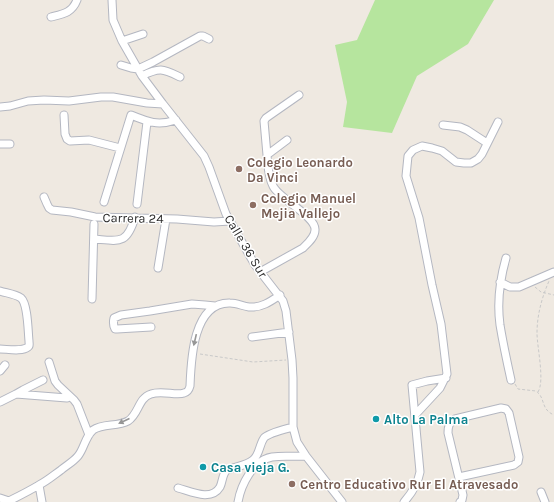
<svg xmlns="http://www.w3.org/2000/svg" width="554" height="502" viewBox="0 0 554 502" font-family="Karla,sans-serif">
  <style>
    .green { fill: #b6e59e }
    .lines { fill: none; stroke-linecap: round; stroke-linejoin: round }
    .minor-casing { stroke: #b4b7c1; stroke-width: 9 }
    .path { stroke: #c9c9c9; stroke-width: 1; stroke-dasharray: 3 2; stroke-linecap: butt }
    .minor { stroke: #fff; stroke-width: 7 }
    .oneway { fill: #969696 }
    .education-dot { fill: #8d6e63; stroke: #fff; stroke-width: 1.5 }
    .culture-dot { fill: #0f9aa8; stroke: #fff; stroke-width: 1.5 }
    .labels { text-anchor: middle; dominant-baseline: central; stroke-width: 3; stroke-linejoin: round; paint-order: stroke }
    .education-label { font-size: 13px; font-weight: bold; fill: #785e54; stroke: #fff; text-anchor: start }
    .street-label { font-size: 13px; fill: #2e2e2e; stroke: #fff }
    .culture-label { font-size: 13px; font-weight: bold; fill: #0d838f; stroke: #fff; text-anchor: start }
  </style>
  <rect width="100%" height="100%" fill="#efe9e1"/>
  <path class="green" d="M375,0H494L468,44L417,76L392,133L343,127L347,102L335,45L357,40Z"/>
  <g class="lines">
    <g class="minor-casing">
      <path id="minor" d="M112,0L113,20L122,41L142,76L163,104L204,156L209,167L226,214L255,265L283,301L286,311L292,360L293,378V427L297,442L306,456L342,502
        M51,17C63,14 72,13 77,0
        M122,41L143,34
        M121,65L131,68L138,69L153,62L200,36H203L209,39
        M142,76C160,67 163,69 180,77
        M0,107L10,106L28,101L44,100L69,101L101,97H113L147,103L163,104
        M64,115L65,134L67,139L70,141L89,140L120,148
        M443,125L460,127L467,130L487,143
        M0,144H10
        M267,155L264,121L266,118L299,95
        M44,197L47,204L49,208L52,210L71,212L95,217L177,219L214,222L230,221
        M104,202L131,115C148,122 158,126 176,120
        M137,204L147,122
        M94,239C119,241 127,245 135,217
        M506,258C500,279 497,303 500,325C503,343 507,362 511,380
        M158,268L166,219
        M260,272L303,248C308,243 315,237 315,230C316,216 279,199 273,186C268,177 268,165 267,155L287,140
        M500,282L510,287H519L554,272
        M0,291C6,293 15,294 21,298C28,304 28,332 29,341C29,344 30,346 28,347C22,352 7,349 0,349
        M92,299L94,224
        M151,327L117,329H115C113,325 113,322 114,318L121,315L150,311L192,304L205,305L215,306
        M252,337L289,332
        M49,362L55,381L58,385L74,400L77,404L89,435
        M0,371L5,365
        M16,394L23,390L43,380
        M0,402L16,394L67,398
        M415,415L440,388L447,374L441,324L432,285L419,218L406,176L408,156L413,150L422,146L432,148L442,151L456,162L464,163H471L478,159L482,154L498,122
        M459,477L514,465L518,462L519,457L509,413L506,409L501,408L455,419C449,423 448,426 448,433L463,495L462,500L460,502
        M39,485L42,502
        M178,488C190,491 211,502 220,487C223,481 222,474 227,470C236,466 246,466 253,460C260,454 259,445 264,438C268,433 286,429 293,427
        M541,492L545,502
        M0,498L9,501C19,496 29,491 39,485C47,481 54,475 61,470C67,465 73,462 78,456C84,449 85,437 93,430C103,423 117,427 128,421C139,414 138,398 151,394C162,390 176,396 184,393C188,392 189,390 190,386C191,360 193,302 230,303C237,303 242,306 249,307C261,308 270,302 280,295
        M238,502C241,485 253,460 272,457C283,456 295,456 306,456
        M404,502C412,493 418,483 420,472L412,385L427,381L446,378"/>
    </g>
    <path class="path" d="M535,287L541,292L554,295
      M200,354L253,362L286,360
      M515,384L518,389L536,391C546,398 540,409 554,415
      M538,392C545,381 537,347 537,333C537,315 542,297 549,281"/>
    <use href="#minor" class="minor"/>
  </g>
  <defs><path id="oneway-solid" d="M-6-.8H1V-3.2L6.5 0L1 3.2V.8H-6Z"/></defs>
  <g class="oneway">
    <use href="#oneway-solid" transform="translate(195 340) rotate(103)"/>
    <use href="#oneway-solid" transform="translate(124 421) rotate(156)"/>
  </g>
  <g class="education-dot">
    <circle cx="239" cy="169" r="4"/>
    <circle cx="253" cy="205" r="4"/>
    <circle cx="292" cy="484" r="4"/>
  </g>
  <g class="culture-dot">
    <circle cx="376" cy="419" r="4"/>
    <circle cx="203" cy="467" r="4"/>
  </g>
  <g class="labels">
    <g class="education-label">
      <text x="247" y="162">Colegio Leonardo<tspan x="247" dy="15">Da Vinci</tspan></text>
      <text x="261" y="198">Colegio Manuel<tspan x="261" dy="15">Mejia Vallejo</tspan></text>
      <text x="300" y="484">Centro Educativo Rur El Atravesado</text>
    </g>
    <g class="street-label">
      <text transform="translate(133 218) rotate(1)">Carrera 24</text>
      <text transform="translate(246 246) rotate(59)">Calle 36 Sur</text>
    </g>
    <g class="culture-label">
      <text x="384" y="419">Alto La Palma</text>
      <text x="211" y="467">Casa vieja G.</text>
    </g>
  </g>
</svg>
